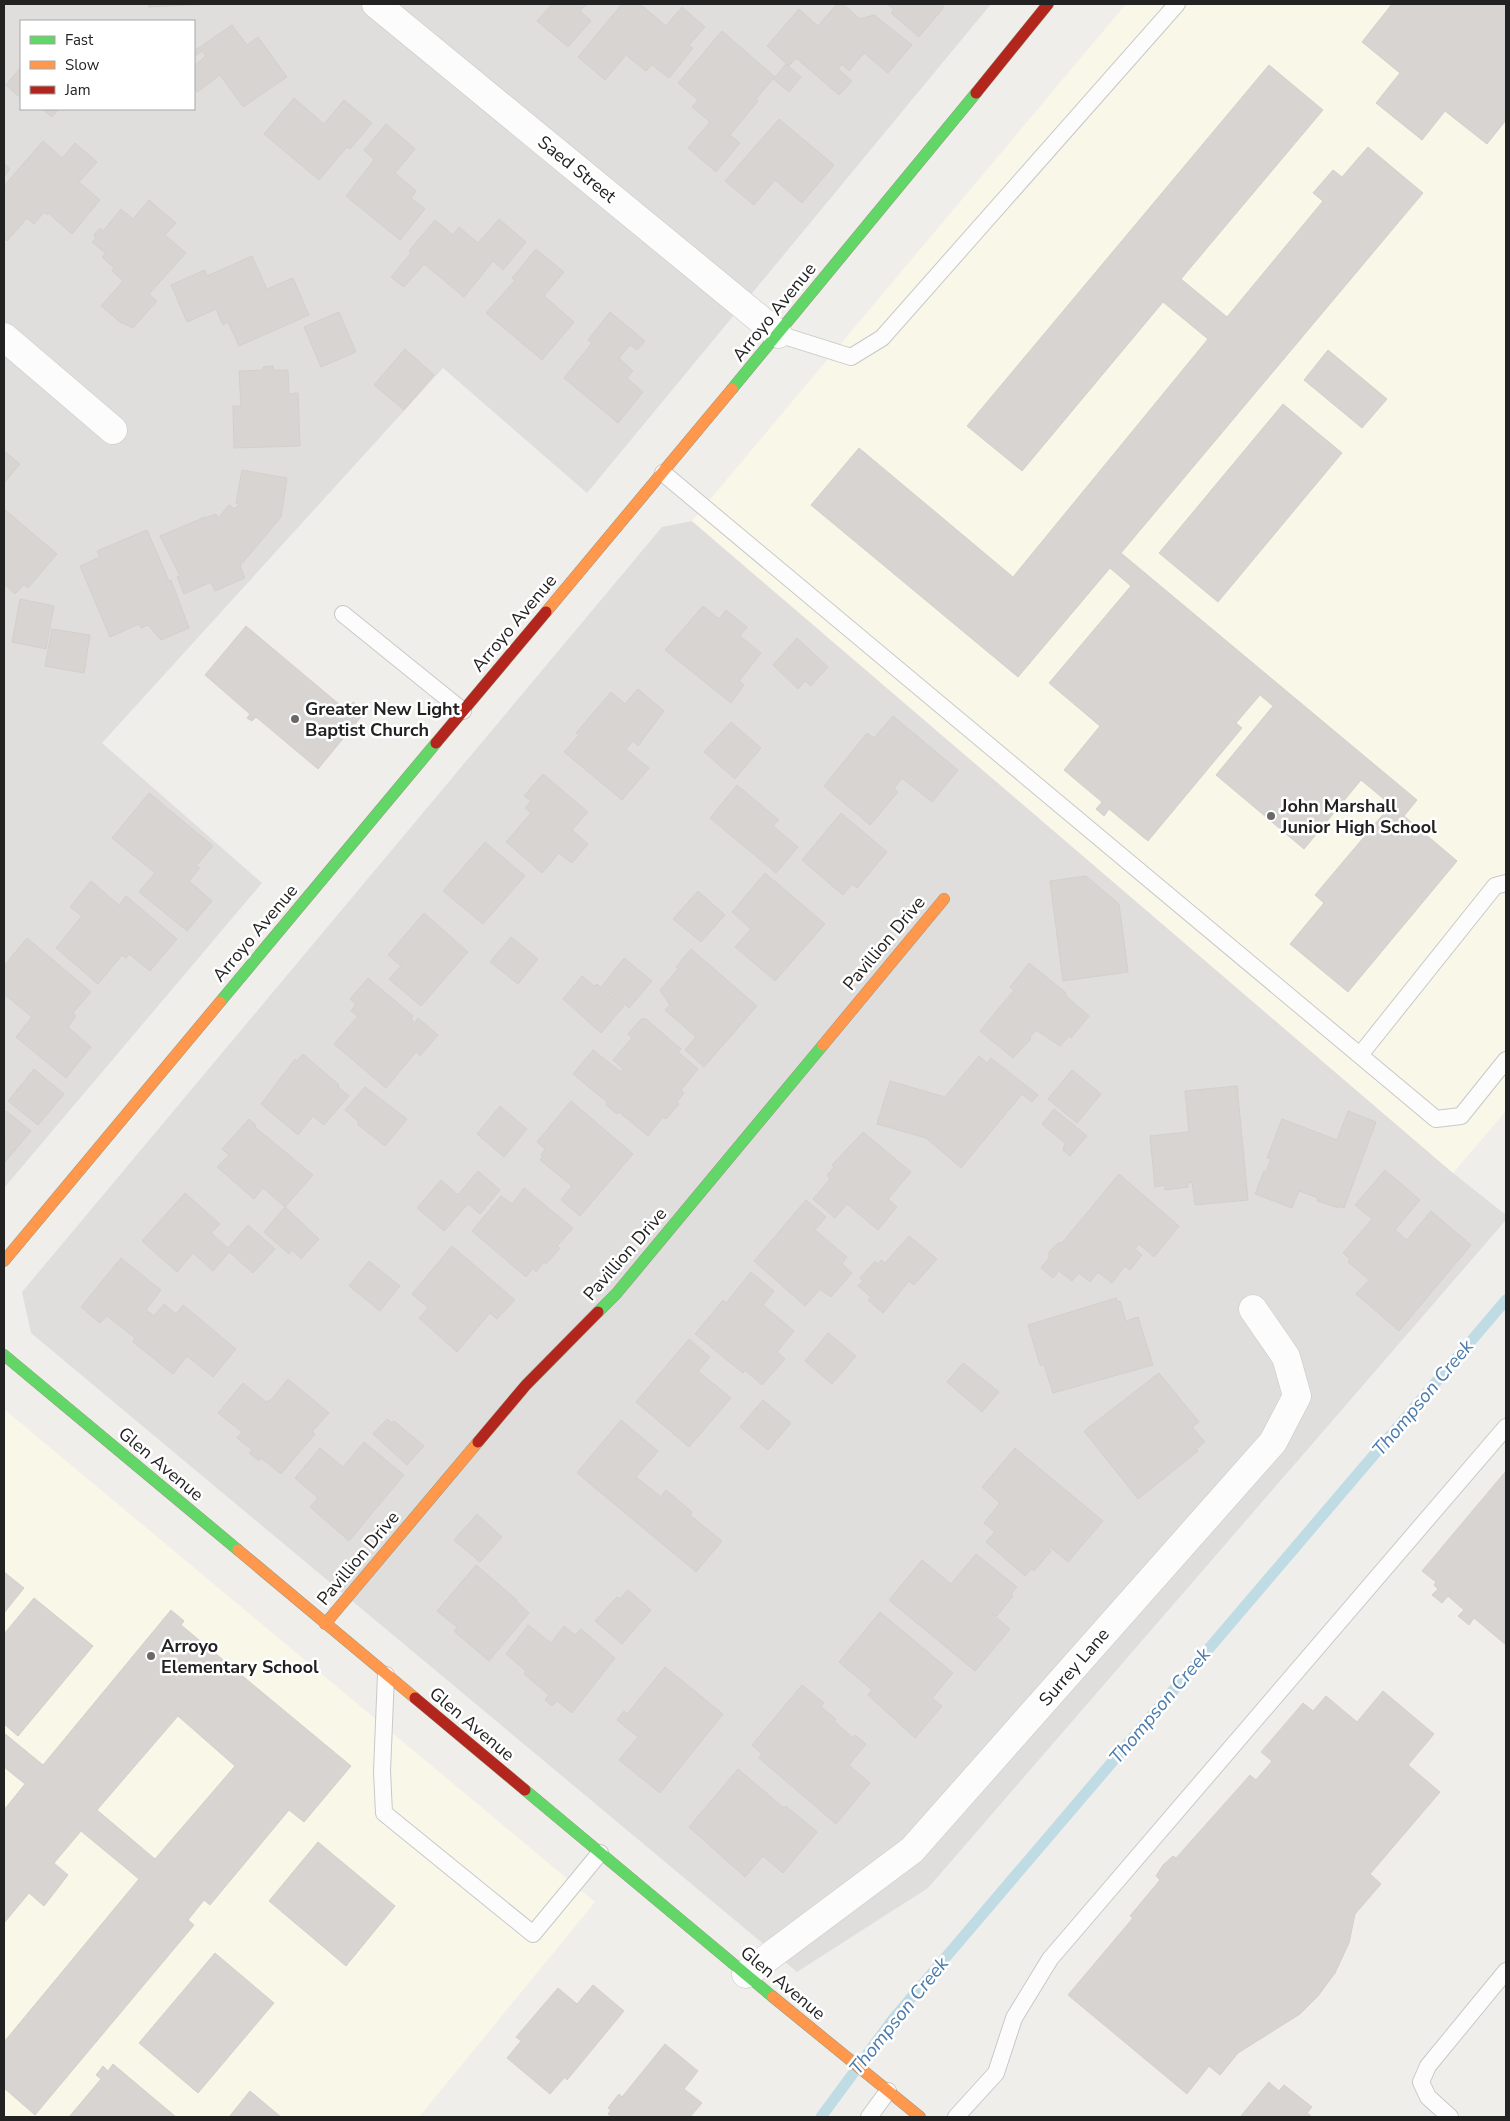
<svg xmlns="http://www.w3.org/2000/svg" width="1510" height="2121" viewBox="0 0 1510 2121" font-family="'Nunito Sans',sans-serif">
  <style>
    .residential { fill: #dfdedc; fill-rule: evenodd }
    .education { fill: #f8f7e8 }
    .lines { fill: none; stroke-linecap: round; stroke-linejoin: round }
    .stream { stroke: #bfdbe3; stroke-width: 11 }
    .building { fill: #d7d4d2; stroke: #d3d0cc; fill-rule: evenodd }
    .lane-casing { stroke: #c9c8c7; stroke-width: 18 }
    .street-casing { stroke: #c9c8c7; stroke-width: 29 }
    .fast-casing { stroke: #999a82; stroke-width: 12 }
    .slow-casing { stroke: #999a82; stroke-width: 12 }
    .jam-casing { stroke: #999a82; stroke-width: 12 }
    .lane { stroke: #fdfcfc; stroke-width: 16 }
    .street { stroke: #fdfcfc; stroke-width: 28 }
    .fast { stroke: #63d668; stroke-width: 11 }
    .slow { stroke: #ff974d; stroke-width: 11 }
    .jam { stroke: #b3261e; stroke-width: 11 }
    .poi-dot { fill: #6a6968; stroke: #fff; stroke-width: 2 }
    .labels { text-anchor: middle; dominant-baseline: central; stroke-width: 5; stroke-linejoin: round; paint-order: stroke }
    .street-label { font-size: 18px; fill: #222; stroke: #fff }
    .poi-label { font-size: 18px; font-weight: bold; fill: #222; stroke: #fff; text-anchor: start }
    .water-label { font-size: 19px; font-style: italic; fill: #4a7aab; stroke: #fff }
  </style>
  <rect width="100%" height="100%" fill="#f0eeeb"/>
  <path class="residential" d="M4,4H991L587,493L443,368L102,743L262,883L4,1188ZM21,21H194V109H21Z
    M692,521L1453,1173L1506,1215V1220L928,1888L797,1972L31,1333L22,1292L662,527Z"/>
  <path class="education" d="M1126,4H1506V1111L1453,1173L692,521Z
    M4,1409L595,1902L419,2117H4Z"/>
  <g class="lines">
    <path class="stream" d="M821,2117L894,2018L1506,1300"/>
  </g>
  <path class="building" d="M148,4H210L149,7Z
    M552,4H587L580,11L591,21L568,47L537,21Z
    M622,4H640L666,26L682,7L705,27L689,45L693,48L669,78L652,65L646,71L626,55L605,80L578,57Z
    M837,4H843L860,19L874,15L912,45L888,73L864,53L849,71L842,64L838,69L852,81L839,95L796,58L789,66L767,46L799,9L818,26Z
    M887,4H939L944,7L919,37L891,13L894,9Z
    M1392,4H1506V120L1487,144L1445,111L1422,140L1376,103L1400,73L1362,42Z
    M232,25L247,45L258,37L287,77L243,107L220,75L197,92L194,88V63L195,65L206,56L202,51L194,57V51Z
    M722,31L775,77L786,64L801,77L789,92L773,79L756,99L758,101L730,135L740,143L716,172L688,148L710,122L692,107L698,100L678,83Z
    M1269,65L1323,110L1181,279L1227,317L1323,201L1313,193L1333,170L1342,177L1368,147L1423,193L1121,553L1417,800L1404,816L1457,861L1348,992L1290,944L1324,903L1315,895L1391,805L1361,780L1304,849L1216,775L1273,706L1260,695L1236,723L1242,728L1148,841L1109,809L1104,816L1096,809L1102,802L1064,770L1100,726L1049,683L1131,586L1110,568L1018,677L811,505L859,448L1013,577L1208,339L1163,302L1022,471L967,426Z
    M21,67V98L6,85Z
    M294,98L324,124L344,100L372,123L350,149L347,147L319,180L264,134Z
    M42,109H59L52,117Z
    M779,119L834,165L802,203L775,180L754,205L725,181Z
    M386,124L415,149L395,173L416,191L411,198L425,209L400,240L346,196L374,160L364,150Z
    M43,141L62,158L75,143L97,162L79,182L100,200L72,234L48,213L47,215L44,212L34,224L27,218L7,241L4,238V186Z
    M4,163L10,169L4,177Z
    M149,200L176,223L165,235L186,253L149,294L157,301L133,328L120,322L101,306L123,281L112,271L114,268L102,257L105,253L92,242L96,238L94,235L100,228L103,231L121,209L133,219Z
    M499,219L526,242L503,270L493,261L464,297L424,264L404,287L391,277L411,253L409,251L435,220L453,235L459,227L478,243Z
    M536,249L564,272L544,296L574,322L542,360L486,313L515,280L512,278Z
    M252,256L267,289L293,278L309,315L239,346L228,322L223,325L216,309L187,322L171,285L205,270L207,276Z
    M339,312L356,352L321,367L304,327Z
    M610,312L645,341L637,350L630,345L619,358L633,371L627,378L643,392L618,423L564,378L592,343L588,340Z
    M405,349L434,375L404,410L374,385Z
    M1328,350L1387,399L1362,428L1304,380Z
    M273,366L274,370H288L289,394L298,393L300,446L234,448L233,406H241L239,371L263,370V367Z
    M1283,404L1342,453L1218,602L1159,553Z
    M4,451L20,464L4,483Z
    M242,470L287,478L281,517L240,566L245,578L215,591L211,582L184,594L177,577L180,576L160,536L205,517V518L216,514L218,518L229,505L235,509L239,504L236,503Z
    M4,509L57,554L28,588L24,585L15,594L4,584Z
    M147,530L169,581L171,580L189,628L161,640L148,625L141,628L139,624L110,637L80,566L100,557L97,551Z
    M20,599L54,606L46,649L12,642Z
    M703,606L719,619L726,610L747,627L740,636L761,653L739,681L744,685L731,703L665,650Z
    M246,626L346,710L353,702L365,712L318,769L256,717L252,721L247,718L250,714L205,675Z
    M52,629L90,635L84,673L45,666Z
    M797,638L828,667L811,686L805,681L798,689L773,665Z
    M638,689L664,711L638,746L633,741L626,749L649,768L622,800L564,752L579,735L576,733L611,692L625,704Z
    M893,716L958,770L932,802L902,778L894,788L898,792L870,825L824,786L867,733L874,738Z
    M731,722L761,748L735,779L704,752Z
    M543,774L588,812L572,830L588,844L572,863L559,853L542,873L506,842L531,813L525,808L531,801L524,796Z
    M737,785L779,820L773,826L798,847L776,873L710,818Z
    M149,793L213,846L196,866L200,868L189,881L212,901L187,931L139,892L155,873L112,838Z
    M841,813L887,852L857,888L852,884L843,895L802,860Z
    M485,842L525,876L483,924L443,891Z
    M765,873L825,924L775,981L735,947L751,929L732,912Z
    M1086,876L1119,904L1128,972L1063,981L1050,881Z
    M91,881L119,905L126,896L177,939L150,971L129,954L126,958L122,955L98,984L56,948L82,916L70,907Z
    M698,891L725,915L701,942L673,919Z
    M424,913L468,952L421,1006L389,979L401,966L388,955Z
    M511,937L538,959L518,984L490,962Z
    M27,938L91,992L73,1013L76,1016L68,1027L91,1047L66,1078L16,1037L32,1017L4,994V966Z
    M691,949L757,1006L704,1067L685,1050L696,1037L665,1010L670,1005L660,990L678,969L676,967Z
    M624,958L652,981L629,1008L602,986Z
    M1029,963L1066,993L1065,995L1089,1016L1071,1038L1069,1036L1060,1046L1036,1030L1030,1037L1031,1039L1013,1058L980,1031L1014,990L1010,987Z
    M582,976L594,986L597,984L624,1006L601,1033L563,999Z
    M368,978L413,1016L411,1019L415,1023L418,1018L438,1035L420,1056L416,1052L386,1088L334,1044L358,1016L351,1011L356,1004L350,999Z
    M641,1019H646L681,1049L678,1052L698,1069L681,1090L684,1093L677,1102L679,1104L666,1119L663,1117L648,1136L619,1112L617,1114L606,1105L607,1102L573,1074L593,1050L621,1072L623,1069L613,1060L632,1038L628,1034Z
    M303,1054L339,1085L338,1087L349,1096L324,1125L313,1116L298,1135L261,1104L295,1059L297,1061Z
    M979,1056L987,1063L991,1058L1038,1095L1032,1102L1022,1094L961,1168L926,1138L877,1124L890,1081L945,1097Z
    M34,1069L64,1094L38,1125L8,1101Z
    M1072,1070L1101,1094L1077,1123L1048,1099Z
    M1237,1086L1248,1200L1195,1205L1192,1182L1188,1183V1187L1165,1190V1185L1155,1187L1150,1136L1189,1132L1185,1091Z
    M365,1087L407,1119L385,1146L357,1124L359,1122L345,1110Z
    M571,1101L633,1154L580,1216L561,1200L572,1186L540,1160L543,1156L541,1155L545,1149L537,1142Z
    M500,1106L527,1129L504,1157L477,1134Z
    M1054,1109L1087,1136L1070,1156L1063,1150L1065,1143L1042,1124Z
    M6,1111L31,1131L5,1162L4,1114Z
    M1348,1111L1376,1122L1344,1208L1340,1206L1339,1208L1317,1201L1318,1198L1299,1191L1292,1208L1255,1194L1264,1171L1266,1172L1271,1159L1267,1158L1282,1119L1337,1140Z
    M249,1119L256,1125L255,1127L313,1175L285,1207L263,1188L254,1199L217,1167L229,1155L222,1149Z
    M863,1132L911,1172L888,1199L897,1207L878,1230L847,1204L835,1218L813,1199L830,1179L827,1175L834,1167L832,1165Z
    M1385,1170L1420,1200L1395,1230L1407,1240L1431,1211L1471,1245L1399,1331L1356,1294L1369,1280L1348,1262L1350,1259L1343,1253L1372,1219L1355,1205Z
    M478,1171L500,1190L480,1214L468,1204L444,1231L417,1208L441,1180L458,1195Z
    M1119,1174L1179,1226L1154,1257L1139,1244L1135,1249L1142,1255L1130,1270L1125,1266L1112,1283L1098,1272L1090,1282L1079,1273L1072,1281L1059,1271L1053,1278L1041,1268L1049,1258V1252L1058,1243H1062Z
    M524,1188L573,1228L557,1246L560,1248L546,1264L544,1262L536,1272L533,1268L526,1277L472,1231L501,1196L512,1204Z
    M185,1193L220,1224L211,1233L228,1248L248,1225L275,1249L253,1273L229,1252L213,1271L193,1253L177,1272L142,1241Z
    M806,1200L826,1217L815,1230L847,1257L842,1264L852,1273L831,1297L820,1289L805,1306L754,1261Z
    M285,1207L319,1239L301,1259L292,1250L289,1254L264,1232Z
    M909,1236L937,1259L914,1285L909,1281L883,1313L868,1300L871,1297L858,1286L863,1281L860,1278L875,1261L878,1264L881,1260L885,1263Z
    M452,1246L515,1300L497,1319L490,1313L457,1352L419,1318L428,1308L412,1294Z
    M121,1258L161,1290L146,1310L154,1316L164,1304L176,1314L183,1305L236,1349L213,1377L187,1356L173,1374L133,1342L135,1338L107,1316L100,1323L81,1307Z
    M369,1261L400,1286L380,1311L349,1286Z
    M751,1272L774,1291L763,1305L794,1331L777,1352L785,1359L762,1385L745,1370L743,1373L695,1334L723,1300L726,1303Z
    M1116,1298L1117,1302L1120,1301L1126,1321L1138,1317L1153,1365L1053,1393L1044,1365H1040L1028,1325Z
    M828,1333L856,1356L832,1384L805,1361Z
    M689,1339L710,1357L698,1371L731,1398L689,1447L636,1402Z
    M963,1363L999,1392L982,1412L947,1382Z
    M1159,1373L1199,1422L1192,1427L1205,1442L1196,1449L1198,1451L1138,1499L1084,1431Z
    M288,1379L329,1413L312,1432L315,1434L281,1474L261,1458L259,1461L249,1453L252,1450L237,1438L242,1432L218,1413L243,1383L266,1402L272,1399Z
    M763,1400L791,1423L768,1450L740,1427Z
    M387,1419L392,1423L394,1421L424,1446L407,1465L373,1434Z
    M621,1420L658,1451L636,1477L661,1497L666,1490L692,1512L690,1515L722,1541L696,1572L577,1473Z
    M364,1442L404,1475L349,1541L310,1507L318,1498L295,1478L320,1448L343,1467Z
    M1015,1448L1103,1521L1068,1562L1050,1547L1048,1549L1051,1551L1034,1571L1032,1568L1025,1576L986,1542L995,1532L984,1523L1000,1503L982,1487Z
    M1506,1471V1645L1474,1618L1469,1625L1458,1616L1464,1610L1448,1596L1442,1603L1432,1595L1438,1589L1434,1585L1436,1582L1422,1571Z
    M477,1514L502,1537L480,1562L454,1540Z
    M976,1554L1017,1587L1011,1594L1013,1596L997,1616L992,1614L1010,1629L975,1671L889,1600L922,1560L951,1584Z
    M476,1565L517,1600L516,1601L529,1613L489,1661L454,1631L457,1627L437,1611Z
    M4,1572L24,1588L4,1613Z
    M628,1590L651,1610L622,1644L595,1621L617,1597L620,1599Z
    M34,1598L93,1646L18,1736L4,1724V1634Z
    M171,1610L184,1621L181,1625L351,1766L304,1822L289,1810L210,1905L204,1900L188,1920L194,1925L35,2115L4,2088V2042L139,1879L81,1831L54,1863L68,1875L44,1906L29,1893L4,1923V1810L25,1784L4,1767V1733L43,1765ZM178,1716L235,1766L155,1859L97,1810Z
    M880,1612L953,1673L932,1698L942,1706L915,1738L868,1695L872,1690L839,1662Z
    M528,1625L551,1643L564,1626L575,1635L581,1629L615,1658L572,1713L557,1701L552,1706L545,1700L549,1695L524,1674L526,1671L506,1654Z
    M665,1667L723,1714L660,1793L619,1760L638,1737L617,1720L624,1711L627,1714Z
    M802,1685L824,1703L821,1707L836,1719L834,1721L853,1738L855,1735L866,1744L849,1765L870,1783L836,1824L759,1758L762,1754L752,1745Z
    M1383,1691L1434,1734L1408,1765L1440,1792L1370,1874L1381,1884L1355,1914L1349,1943L1335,1973L1318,1996L1300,2014L1238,2053L1220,2075L1209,2066L1187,2094L1068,1995L1133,1918L1130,1916L1160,1880L1156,1876L1163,1865L1173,1856L1176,1858L1250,1775L1256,1780L1272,1761L1261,1752L1303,1703L1313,1711L1326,1696L1357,1722Z
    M738,1769L784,1808L786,1806L817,1832L783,1873L763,1856L745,1877L689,1827Z
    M318,1842L395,1906L346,1966L269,1901Z
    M215,1953L274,2003L198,2093L139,2043Z
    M593,1985L624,2011L567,2080L565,2077L550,2094L507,2058L521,2041L516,2037L558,1988L577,2004Z
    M665,2044L698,2071L684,2089L702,2103L690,2117H612L608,2114L611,2110L608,2108L619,2094L622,2097Z
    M113,2064L176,2117H69L101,2079L96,2075L103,2066L108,2071Z
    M1269,2082L1279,2091L1284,2085L1312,2107L1307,2113L1312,2117H1240Z
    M250,2091L281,2117H229Z"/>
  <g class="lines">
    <g class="lane-casing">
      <path id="lane" d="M778,334L851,357L882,338L1177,4
        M663,473L1436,1119L1461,1116L1506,1060
        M343,614L463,711
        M1360,1055L1495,886L1506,883
        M386,1675L382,1771L384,1813L533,1934L600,1853
        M869,2117L888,2091
        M956,2117L996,2073L1014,2018L1050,1959L1506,1427
        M1450,2117L1428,2097L1421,2082L1428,2066L1506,1971"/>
    </g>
    <g class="street-casing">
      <path id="street" d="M376,4L778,334
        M4,337L113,430
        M746,1974L912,1850L1273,1442L1297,1396L1286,1357L1253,1309"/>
    </g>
    <g class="fast-casing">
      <path id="fast" d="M732,389L976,93
        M220,1002L436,743
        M598,1312L616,1294L823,1045
        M4,1355L238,1550
        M525,1790L773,1997"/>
    </g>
    <g class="slow-casing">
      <path id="slow" d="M546,612L732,389
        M823,1045L944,899
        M4,1261L220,1002
        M238,1550L415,1698
        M325,1624L478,1442
        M773,1997L920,2117"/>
    </g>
    <g class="jam-casing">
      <path id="jam" d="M976,93L1048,4
        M436,743L546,612
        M478,1442L526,1385L598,1312
        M415,1698L525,1790"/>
    </g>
    <use href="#lane" class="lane"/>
    <use href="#street" class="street"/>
    <use href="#fast" class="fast"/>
    <use href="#slow" class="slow"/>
    <use href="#jam" class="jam"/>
  </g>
  <g class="poi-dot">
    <circle cx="295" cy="719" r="5"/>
    <circle cx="1271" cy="816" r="5"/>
    <circle cx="151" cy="1656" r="5"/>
  </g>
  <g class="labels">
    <g class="street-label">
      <text transform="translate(577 169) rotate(39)">Saed Street</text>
      <text transform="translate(774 312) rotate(-51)">Arroyo Avenue</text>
      <text transform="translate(514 623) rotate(-50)">Arroyo Avenue</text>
      <text transform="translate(255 933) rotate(-50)">Arroyo Avenue</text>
      <text transform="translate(884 943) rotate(-50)">Pavillion Drive</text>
      <text transform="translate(625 1254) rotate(-49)">Pavillion Drive</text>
      <text transform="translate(161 1464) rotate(40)">Glen Avenue</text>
      <text transform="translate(358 1558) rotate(-50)">Pavillion Drive</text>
      <text transform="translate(1074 1667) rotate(-49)">Surrey Lane</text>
      <text transform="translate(472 1724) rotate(40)">Glen Avenue</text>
      <text transform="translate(783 1983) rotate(40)">Glen Avenue</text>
    </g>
    <g class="poi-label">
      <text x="305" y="709">Greater New Light<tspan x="305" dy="21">Baptist Church</tspan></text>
      <text x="1281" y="806">John Marshall<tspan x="1281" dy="21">Junior High School</tspan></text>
      <text x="161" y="1646">Arroyo<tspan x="161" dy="21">Elementary School</tspan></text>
    </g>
    <g class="water-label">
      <text transform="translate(1423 1398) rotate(-50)">Thompson Creek</text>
      <text transform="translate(1160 1706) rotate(-50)">Thompson Creek</text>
      <text transform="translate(899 2016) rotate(-51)">Thompson Creek</text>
    </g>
  </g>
  <rect width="1510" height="2121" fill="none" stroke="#222222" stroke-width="10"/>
  <rect x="20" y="20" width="175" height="90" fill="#ffffff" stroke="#a7a7a7"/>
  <rect x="30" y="36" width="25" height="8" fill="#63d668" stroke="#a7a7a7"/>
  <text x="65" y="45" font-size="15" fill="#222222">Fast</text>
  <rect x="30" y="61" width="25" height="8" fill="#ff974d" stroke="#a7a7a7"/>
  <text x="65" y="70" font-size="15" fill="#222222">Slow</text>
  <rect x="30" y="86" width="25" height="8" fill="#b3261e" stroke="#a7a7a7"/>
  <text x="65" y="95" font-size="15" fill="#222222">Jam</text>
</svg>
